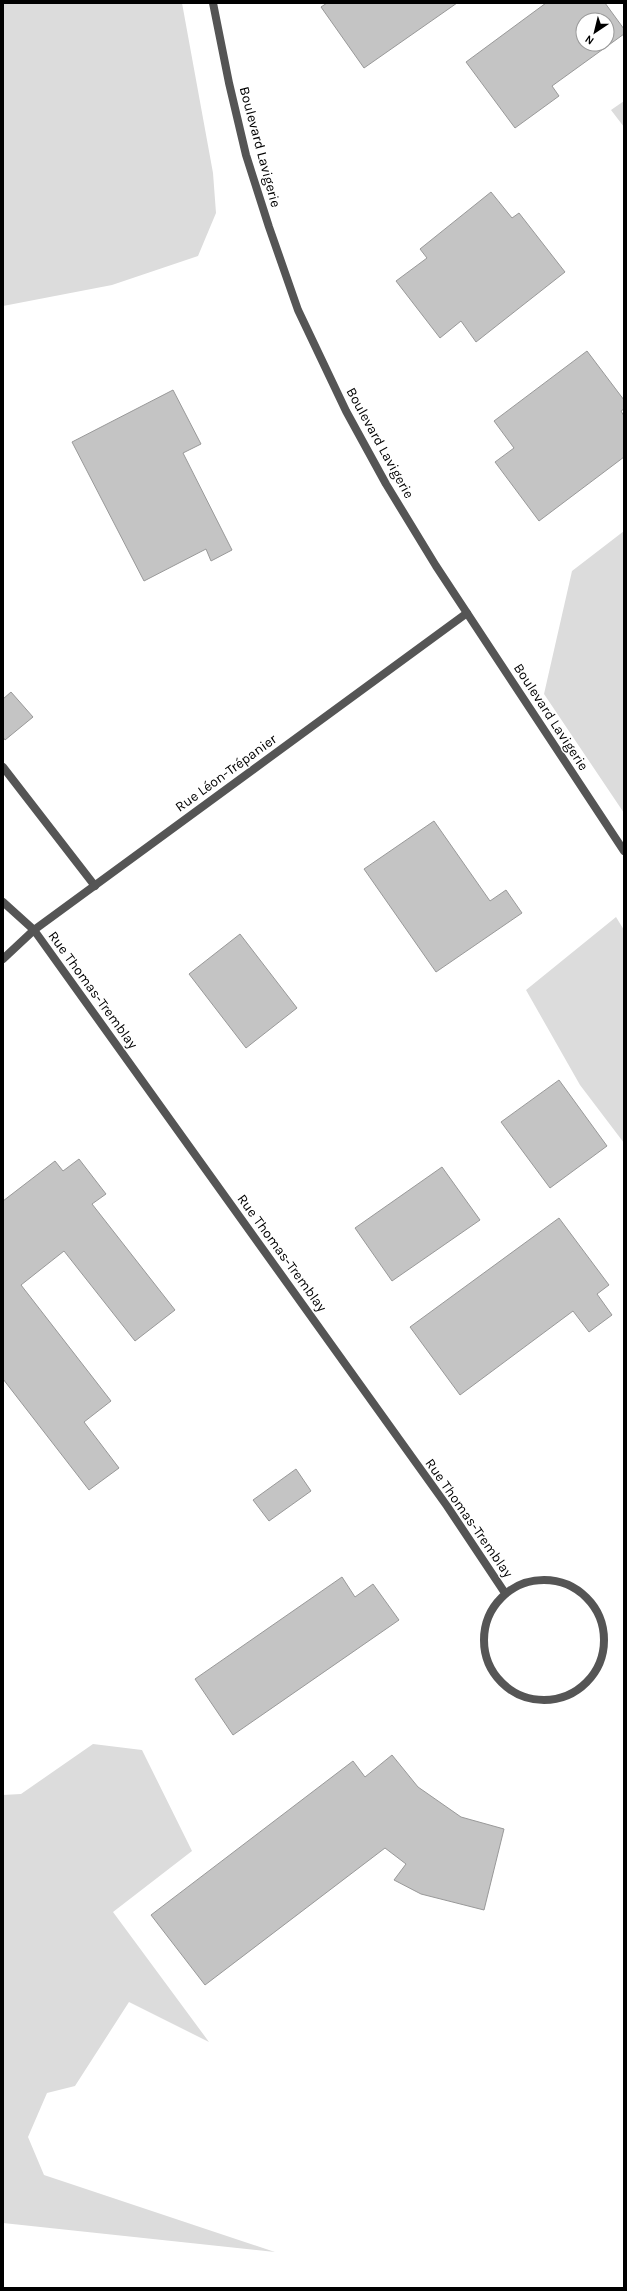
<svg xmlns="http://www.w3.org/2000/svg" width="627" height="2291" viewBox="0 0 627 2291" font-family="Karla,sans-serif">
  <style>
    .green { fill: #dcdcdc }
    .building { fill: #c4c4c4; stroke: #999; fill-rule: evenodd }
    .lines { fill: none; stroke-linecap: round; stroke-linejoin: round }
    .service { stroke: #555; stroke-width: 8 }
    .minor { stroke: #555; stroke-width: 8 }
    .tertiary { stroke: #555; stroke-width: 8 }
    .labels { text-anchor: middle; dominant-baseline: central; stroke-width: 3; stroke-linejoin: round; paint-order: stroke }
    .street-label { font-size: 14px; fill: #000; stroke: #fff }
  </style>
  <rect width="100%" height="100%" fill="#fff"/>
  <path class="green" d="M3,3H182L213,173L216,213L198,256L112,285L3,306Z
    M624,101V127L611,110Z
    M624,531V813L544,694L572,571Z
    M616,917L624,930V1143L580,1085L526,990Z
    M93,1744L142,1750L192,1851L113,1912L209,2042L129,2002L75,2086L47,2093L28,2137L44,2175L275,2252L3,2223V1795L21,1794Z"/>
  <path class="building" d="M327,3H457L364,68L321,7Z
    M546,3H605L624,29V34L552,86L559,96L515,128L466,62ZM583,20H607V44H583Z
    M491,192L512,218L519,213L565,272L476,342L461,321L440,338L396,281L427,258L420,249Z
    M587,351L624,400V409L621,411L624,416V457L539,521L495,462L514,448L494,421Z
    M173,390L201,444L183,453L232,550L211,561L206,549L144,581L72,442Z
    M11,692L33,717L5,740L3,737V699Z
    M434,821L490,901L506,890L522,913L436,972L364,869Z
    M240,934L297,1008L246,1048L189,974Z
    M559,1080L607,1146L550,1188L501,1122Z
    M79,1159L106,1194L92,1204L175,1310L135,1341L64,1251L21,1285L111,1401L84,1422L119,1468L89,1490L3,1379V1201L55,1161L63,1171Z
    M442,1167L480,1220L392,1281L355,1228Z
    M559,1218L609,1285L597,1294L612,1315L589,1332L573,1311L460,1395L410,1327Z
    M296,1469L311,1491L269,1521L253,1500Z
    M342,1577L355,1597L373,1584L399,1620L233,1735L195,1679Z
    M392,1755L418,1787L461,1817L504,1829L484,1910L421,1894L394,1880L406,1864L385,1848L205,1985L151,1915L353,1761L365,1777Z"/>
  <g class="lines">
    <path class="service" d="M3,767L95,886
      M3,902L34,930"/>
    <path class="minor" d="M34,930L447,1506L505,1593
      M3,959L34,930L467,613
      M484 1640a60 60 0 1 1 120 0a60 60 0 1 1-120 0Z"/>
    <path class="tertiary" d="M213,3L229,83L246,155L269,227L298,310L346,411L386,484L436,566L624,851"/>
  </g>
  <g class="labels">
    <g class="street-label">
      <text transform="translate(260 147) rotate(75)">Boulevard Lavigerie</text>
      <text transform="translate(380 443) rotate(61)">Boulevard Lavigerie</text>
      <text transform="translate(551 717) rotate(57)">Boulevard Lavigerie</text>
      <text transform="translate(226 773) rotate(-36)">Rue Léon-Trépanier</text>
      <text transform="translate(93 990) rotate(54)">Rue Thomas-Tremblay</text>
      <text transform="translate(282 1253) rotate(54)">Rue Thomas-Tremblay</text>
      <text transform="translate(469 1518) rotate(55)">Rue Thomas-Tremblay</text>
    </g>
  </g>
  <rect width="627" height="2291" fill="none" stroke="#000000" stroke-width="8"/>
  <g transform="translate(595 32) rotate(215)"><circle r="19" fill="#ffffff" stroke="#999999"/>
  <path d="M0-3L7 15L0 10L-7 15Z" fill="#000000"/>
  <text y="-6" font-size="11" font-weight="bold" text-anchor="middle" fill="#000000">N</text>
  </g>
</svg>
